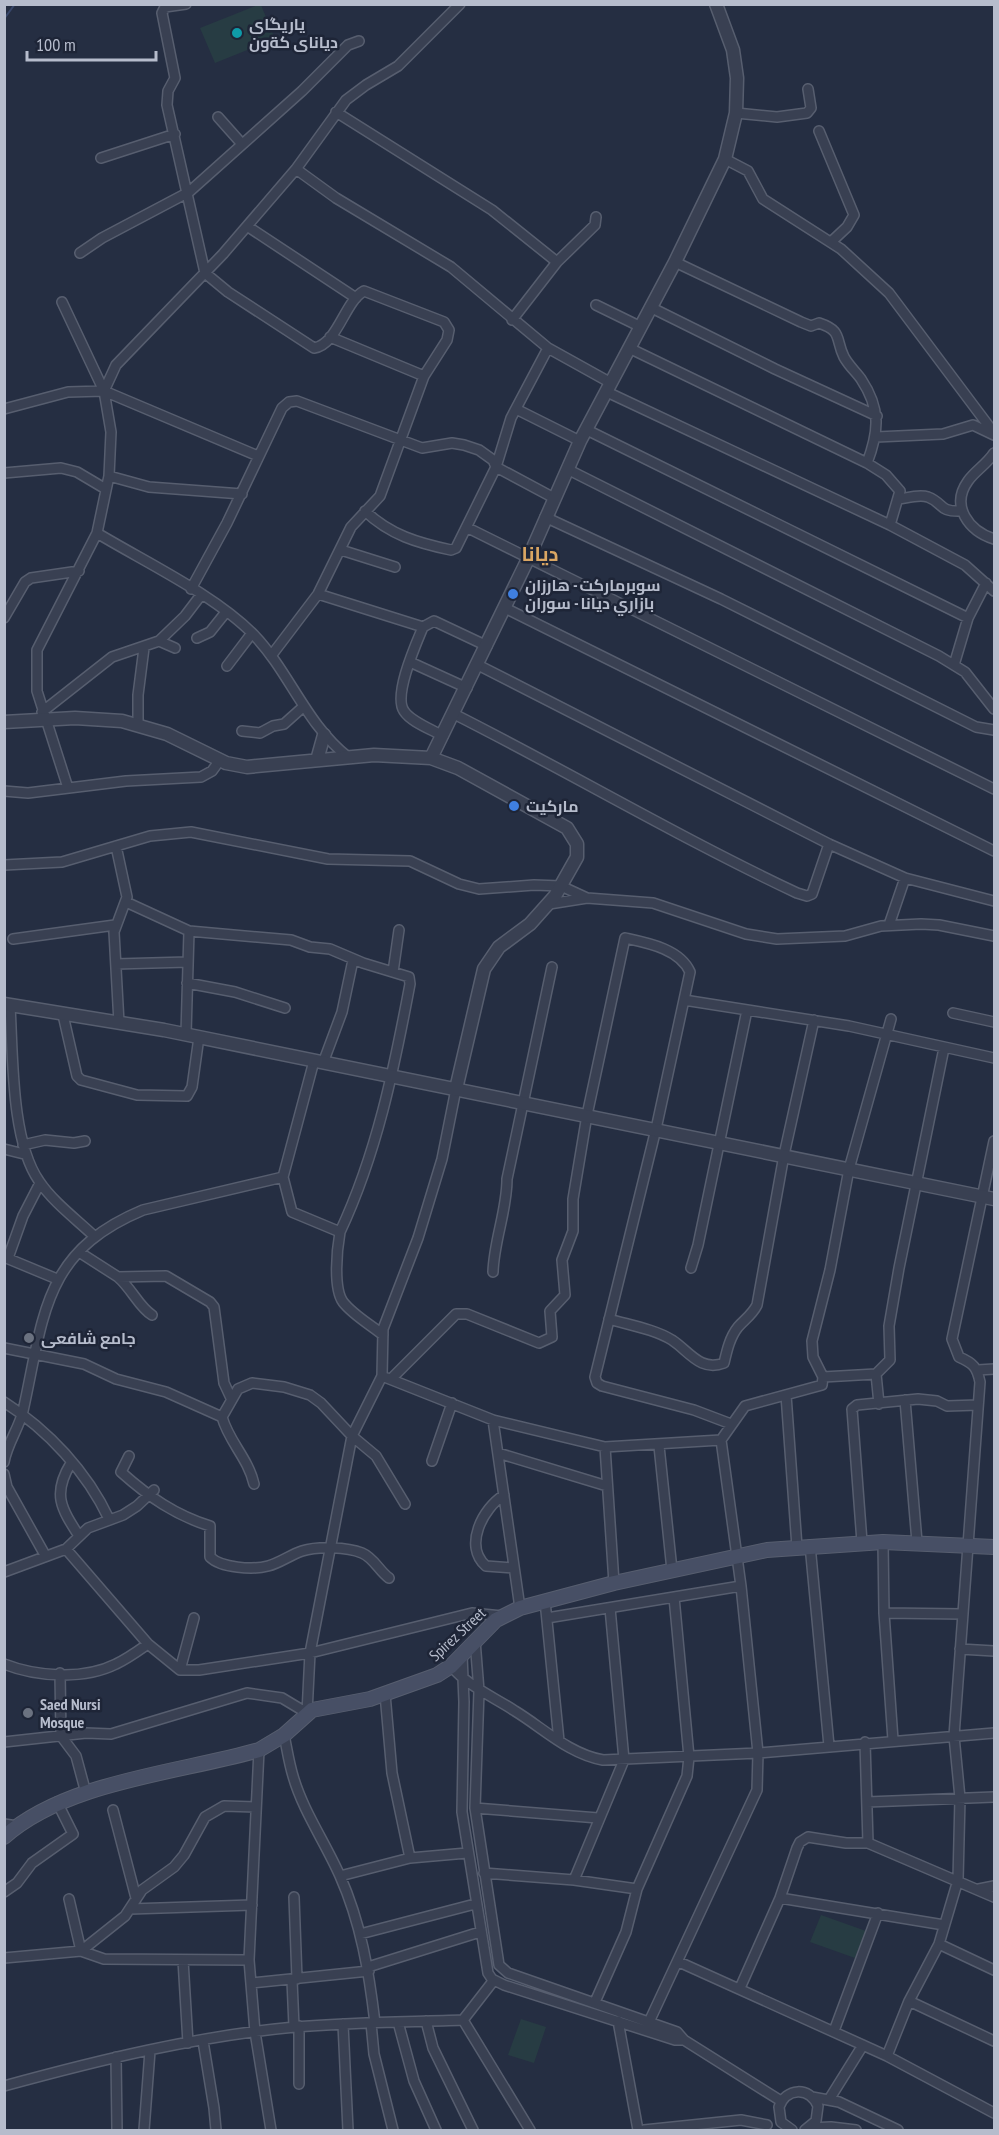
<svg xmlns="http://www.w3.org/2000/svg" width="999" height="2135" viewBox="0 0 999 2135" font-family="'PT Sans Narrow',Cairo,sans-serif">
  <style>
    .park { fill: #273c43 }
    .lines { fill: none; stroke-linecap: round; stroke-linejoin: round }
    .stream { stroke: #38476a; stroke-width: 2 }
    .minor-casing { stroke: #575e6f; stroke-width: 12 }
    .tertiary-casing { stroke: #575e6f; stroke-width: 15 }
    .secondary-casing { stroke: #575e6f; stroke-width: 16 }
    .minor { stroke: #394052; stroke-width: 9 }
    .tertiary { stroke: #394052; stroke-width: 12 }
    .secondary { stroke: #474f65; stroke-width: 14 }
    .culture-dot { fill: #0f9aa8; stroke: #1e2537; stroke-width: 2 }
    .shop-dot { fill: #3f7fe0; stroke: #1e2537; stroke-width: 2 }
    .worship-dot { fill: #6b7280; stroke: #1e2537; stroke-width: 2 }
    .labels { text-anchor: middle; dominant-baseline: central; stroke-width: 5; stroke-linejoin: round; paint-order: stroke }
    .poi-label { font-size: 16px; font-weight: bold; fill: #b6bccc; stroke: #1e2537; text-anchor: start }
    .street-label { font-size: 16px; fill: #b6bccc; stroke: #1e2537 }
    .quarter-label { font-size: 20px; font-weight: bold; fill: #daa663; stroke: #1e2537 }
  </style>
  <rect width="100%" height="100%" fill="#252e42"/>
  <path class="park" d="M258,5H261L275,39L215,63L200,28Z
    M821,1915L866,1931L855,1958L810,1942Z
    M521,2019L546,2027L534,2063L508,2055Z"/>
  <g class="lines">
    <path class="stream" d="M4,19L15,4"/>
    <g class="minor-casing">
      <path id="minor" d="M186,4L165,7L162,13L175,78L168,91L167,105L205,273L228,292L314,348C338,344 344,302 364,291L444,322L449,330L447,340L424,376L380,496L351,527L318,594L271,656
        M336,112L492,210L557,262
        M736,113L777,117L807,113L811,108L808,89
        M218,117L242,144
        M819,131L854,215L847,227L831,242
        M101,158L175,134
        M725,159L748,171L763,199L841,249L889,293L994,433
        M296,169L336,198L451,267L548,348L611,383
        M247,226L356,298
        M80,253L102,238L189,192L302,91L348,45L359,41
        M675,262L801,322L811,326L819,323C843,331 835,339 844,357C849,366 856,372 861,379C881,409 879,431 867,463
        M62,302L104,391L111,432L109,476L97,533L37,650V691L68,788
        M596,305L641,327
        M650,307L775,369L877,416
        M512,320L557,262L595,225L596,217
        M330,337L424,376
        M629,348L867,463L886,475L900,491L890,525
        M104,391L116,365L223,254L296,169L346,100L366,85L398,66L460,4
        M607,392L890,525L965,565L994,591
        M4,409L68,392L104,391L258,456
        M516,409L580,441
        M587,430L968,618
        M876,437L943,434L973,425L994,435
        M994,453C987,464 975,471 968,481C950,506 969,531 994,539
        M569,470L939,656L965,672L994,709
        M4,473L61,468L77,472L104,488
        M109,476L149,487L242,494
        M899,499C907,498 919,494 928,497C944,503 938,512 961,511
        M365,511C390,535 418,543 451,550L456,548L496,467L511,418L548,348
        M545,517L721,599L976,727L994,730
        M468,528L994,789
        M97,533C145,562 215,595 254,635C290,673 306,724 348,757
        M341,550L395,567
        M191,589L227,523L282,408L289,402L297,401L422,448L452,443L464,445L479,450L493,460L496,467L554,498
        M318,594L423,627
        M505,608L994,851
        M4,618L25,582L31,578L79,571
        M197,638L210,632L226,612
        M159,641L175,648
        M410,662L467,688
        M478,665L829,844L905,878L994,901
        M954,665L968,618L986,583
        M227,666L252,633
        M42,712L112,657L159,641L185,616L201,595
        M454,714C569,772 680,838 797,893L807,896L812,894L829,844
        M138,725V695L144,648
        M242,731L260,733L273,726L284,724L303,707
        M443,736C431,729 411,722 404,711C393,695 416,644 423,627L434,621L487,646
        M4,791L28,793L126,781L201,777L212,771L220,760
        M116,846L127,897L114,932L119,1023
        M4,865L62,862L150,836L191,832L328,859L410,861L459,884L479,889L534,885L561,886L587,898
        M126,902L189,931L291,940L310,947L330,949L363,963L409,977L410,984C394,1069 377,1153 340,1232C337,1249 333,1288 343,1302C353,1315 371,1325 383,1335
        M549,904L587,898L653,903L746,934L777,939L845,936L881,926L921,924L939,925L994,936
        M889,925L905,878
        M13,939L115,925
        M116,964L188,962
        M393,972L399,930
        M187,983L235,992L285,1008
        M684,1000L849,1026L994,1058
        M10,1006C13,1055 11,1141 39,1181C53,1202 76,1219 94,1236
        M953,1013L994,1022
        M63,1015L77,1076L81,1080L137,1095L187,1096L192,1087L199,1037
        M186,1034L189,931
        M323,1063L342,1012L353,960
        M23,1145L45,1140L74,1143L85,1141
        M4,1149L24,1154
        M283,1177L292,1212L340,1232
        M79,1252L118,1277L166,1276L210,1302L214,1307L224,1383L231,1398
        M4,1257L57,1279
        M8,1258L23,1216L40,1183
        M691,1268L698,1245L747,1010
        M493,1272C494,1240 507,1211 507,1179L552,967
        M118,1277C132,1289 139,1307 152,1315
        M609,1319C629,1325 654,1329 672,1340C689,1351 700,1372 724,1363C727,1350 730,1337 738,1327C745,1319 752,1315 757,1305L784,1155L814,1020
        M4,1348L84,1364L116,1379L166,1392L222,1417
        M978,1370L994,1369
        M876,1374L879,1404
        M823,1377L876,1374L890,1360L889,1326L899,1268L944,1048
        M387,1378L493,1420L605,1447L721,1440L745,1406L822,1385L823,1377L813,1357L812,1341L830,1270L849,1169L891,1019
        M391,1379L456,1314H467L539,1343L552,1337L550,1311L565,1295L562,1260L573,1231V1199L587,1115L625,938C648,943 680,949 690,972L656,1129L595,1377L597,1383L602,1386L694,1410L731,1424
        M786,1395L797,1547
        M905,1400L917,1542
        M4,1402C48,1430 87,1472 109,1519
        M493,1420L520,1608
        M659,1446L672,1570
        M605,1447L614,1583
        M498,1453L607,1486
        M129,1456L121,1472C149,1497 175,1515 210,1526V1557C221,1568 253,1570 268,1566C280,1563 290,1555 302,1551C318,1546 347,1547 362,1553C374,1558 379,1571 389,1578
        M432,1461L452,1403
        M4,1462C7,1444 19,1428 23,1411C44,1317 42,1252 143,1210L283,1177L314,1061
        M71,1463C52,1494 61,1508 79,1536
        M4,1474L7,1487L45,1555
        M254,1484C248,1458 229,1442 222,1417L238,1389L252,1383L284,1387L310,1395L321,1403L352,1436L376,1456L405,1504
        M504,1495C483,1508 463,1546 486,1566L514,1568
        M862,1542L852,1409L857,1405L918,1399L937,1401L947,1406L978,1405
        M883,1542L884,1613L893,1740
        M810,1545L829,1746
        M66,1549L148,1644L180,1670H199L310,1653L472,1613L502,1616
        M4,1572L66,1549L88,1528L123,1515L137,1506L154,1490
        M545,1601L559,1741
        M884,1613L963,1614
        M547,1618L741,1586
        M475,1640L479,1691L475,1808L499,1965L508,1973L677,2032L684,2040L781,2101
        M960,1649L994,1651
        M462,1655L464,1702L462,1812L488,1973L492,1979L504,1985L675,2040H684
        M4,1664C37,1677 84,1680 116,1664C127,1659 138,1651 148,1644
        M451,1666C469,1687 492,1696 515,1711C543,1728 569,1754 603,1760L758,1753L994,1733
        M180,1670L194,1618
        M60,1673L61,1736L76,1756L86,1793
        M385,1694L392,1773L410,1858
        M284,1735C287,1749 289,1763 293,1776C303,1811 325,1842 340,1876C361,1923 369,1972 375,2023
        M4,1742L86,1733L111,1734L247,1693L282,1698L307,1713L310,1653L352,1436L382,1376L383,1329L418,1238L442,1159L456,1089
        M865,1742L868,1843
        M259,1750L249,1960L255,2032L271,2130
        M867,1802L994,1797
        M475,1808L598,1818
        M113,1810L136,1898
        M4,1824L17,1826
        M484,1873L574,1880L637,1889
        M340,1876L410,1858L467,1853
        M574,1880L624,1760L610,1608
        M979,1889L994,1886
        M4,1892L17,1883L32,1863L73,1834L57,1802
        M294,1897L297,1979
        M780,1898L944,1925
        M69,1899L81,1951L125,1916L142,1890L174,1867L184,1855L205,1817L224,1806L256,1807
        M130,1909L252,1905
        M360,1934L475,1904
        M939,1944L994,1970
        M4,1958L81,1951L104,1959L249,1960
        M183,1960L188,2043
        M679,1962L887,2056L994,2113
        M368,1967L480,1932
        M292,1980L294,2027
        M251,1983L369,1971
        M740,1988L780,1898L797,1848L800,1842L808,1837L846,1843H868L994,1897
        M909,2001L994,2041
        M595,2002L626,1932L637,1889L687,1776L689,1757L674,1597
        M463,2020L530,2130
        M463,2020L494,1980
        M426,2021L433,2048L473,2130
        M618,2021L638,2130
        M398,2022L414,2081L436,2130
        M649,2022L757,1790L758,1753L741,1586L721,1440
        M371,2023L374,2054L393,2130
        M343,2024L348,2130
        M834,2031L878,1913
        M203,2041L214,2108L216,2130
        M887,2056L909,2001L939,1944L958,1880L960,1798L954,1736L980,1382C977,1367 973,1363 959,1357L952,1339L994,1141
        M116,2057L117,2130
        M299,2084V2026
        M4,2086C99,2060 197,2036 295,2027C351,2022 407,2022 463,2020
        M812,2097L839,2102L898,2130
        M830,2098L863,2045
        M809,2128L831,2127L856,2130
        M144,2130L150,2051
        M644,2130L741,2120L767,2125
        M792,2130L781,2122L779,2107C786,2088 809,2086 818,2106L816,2121L805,2130"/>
    </g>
    <g class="tertiary-casing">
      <path id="tertiary" d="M4,722L75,718L122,721L167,734L226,763L247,767L374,755L431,758L458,768L567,828L577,844V857L555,896L530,924L499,947L484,969L456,1089
        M431,758L528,559L580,441L675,262L725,159L736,113L737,78L733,50L716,4
        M317,760L324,735
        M4,1004L164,1030L994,1199"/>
    </g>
    <g class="secondary-casing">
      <path id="secondary" d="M4,1837C67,1781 179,1773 259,1750L284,1735L312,1710L370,1699L437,1675L451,1666L496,1620L520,1608L614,1583L767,1550L883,1542L994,1547"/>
    </g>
    <use href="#minor" class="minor"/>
    <use href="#tertiary" class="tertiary"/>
    <use href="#secondary" class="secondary"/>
  </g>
  <circle class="culture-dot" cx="237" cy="33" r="6"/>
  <g class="shop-dot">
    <circle cx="513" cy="594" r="6"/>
    <circle cx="514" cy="806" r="6"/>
  </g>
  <g class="worship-dot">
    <circle cx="29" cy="1338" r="6"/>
    <circle cx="28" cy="1713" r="6"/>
  </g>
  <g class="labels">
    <g class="poi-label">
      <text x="249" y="24">ياريگای<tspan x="249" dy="18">دياناى كةون</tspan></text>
      <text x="525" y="585">سوبرماركت - هارزان<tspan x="525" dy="18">بازاري ديانا - سوران</tspan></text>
      <text x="526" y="806">ماركيت</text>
      <text x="41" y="1338">جامع شافعی</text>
      <text x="40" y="1704">Saed Nursi<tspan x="40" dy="18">Mosque</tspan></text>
    </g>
    <g class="street-label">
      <text transform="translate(457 1634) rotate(-43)">Spirez Street</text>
    </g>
    <g class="quarter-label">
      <text x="540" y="554">دیانا</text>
    </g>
  </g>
  <rect width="999" height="2135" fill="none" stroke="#b6bccc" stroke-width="12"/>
  <path d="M27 51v9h129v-9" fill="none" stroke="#b6bccc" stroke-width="3"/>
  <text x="36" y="51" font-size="18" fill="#b6bccc" stroke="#1e2537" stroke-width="4.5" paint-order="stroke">100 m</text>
</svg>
